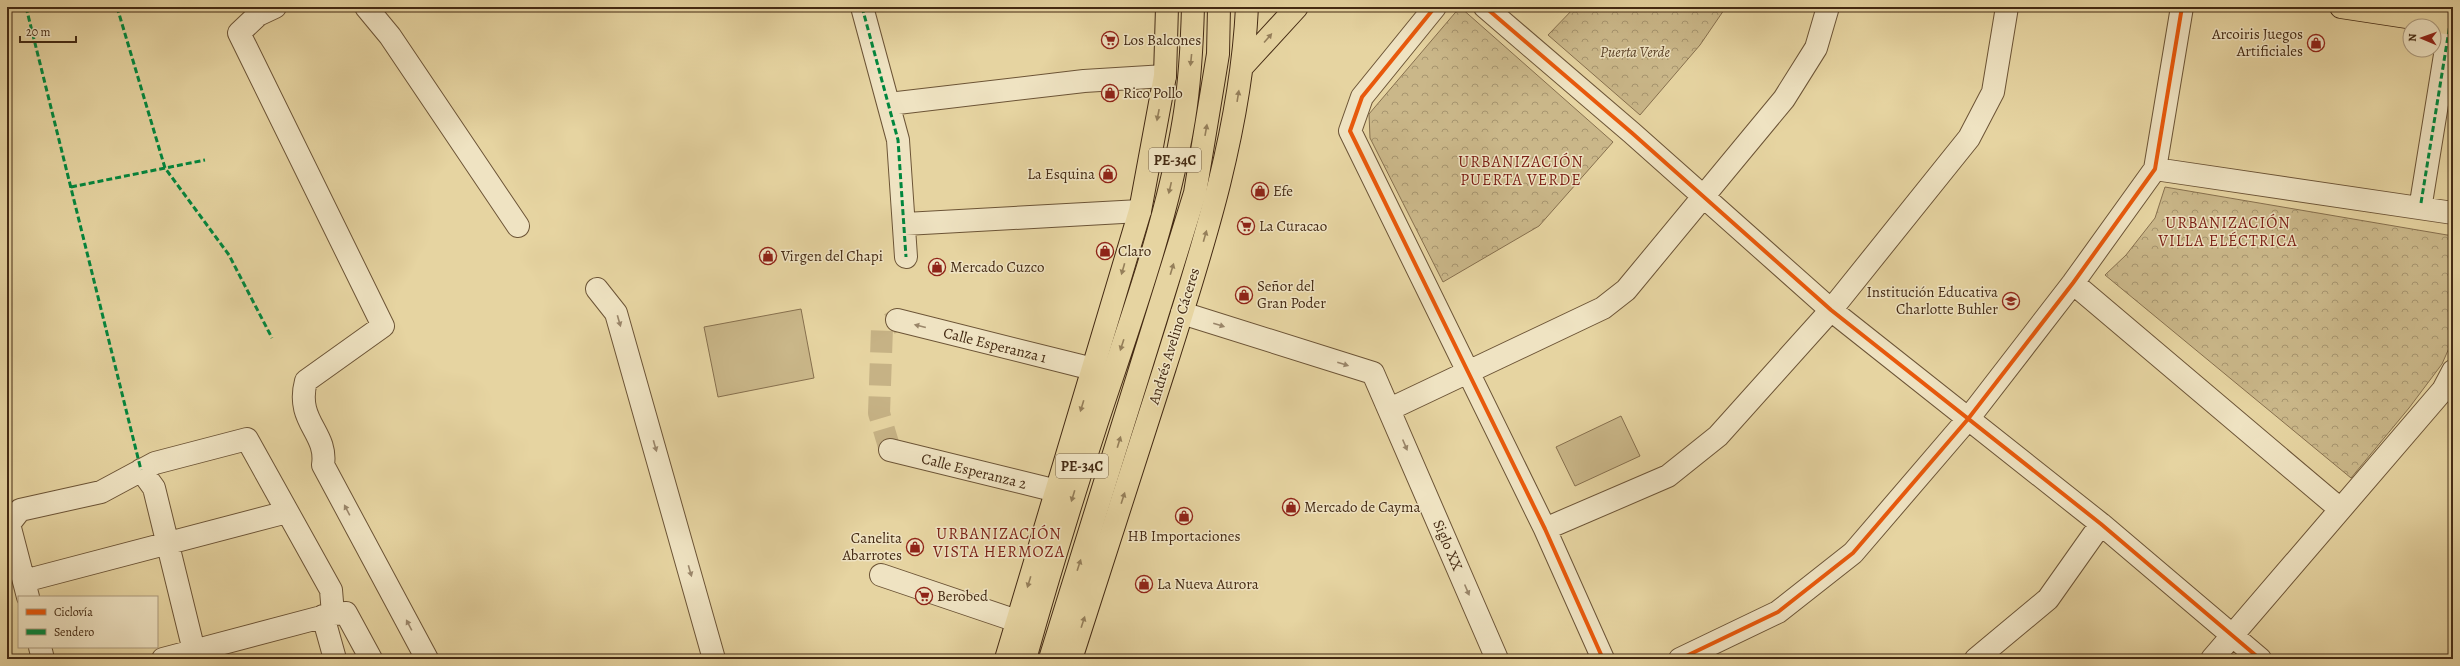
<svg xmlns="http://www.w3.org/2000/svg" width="2460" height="666" viewBox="0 0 2460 666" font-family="Alegreya,serif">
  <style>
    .park { fill: url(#park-crowns); stroke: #87704e }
    .pitch { fill: #cab789; stroke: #87704e }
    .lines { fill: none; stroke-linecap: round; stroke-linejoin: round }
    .minor-tunnel { stroke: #c6b285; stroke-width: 22; stroke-dasharray: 22 11; stroke-linecap: butt }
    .minor-casing { stroke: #6c5436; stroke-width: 24 }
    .major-casing { stroke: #442a13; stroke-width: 24 }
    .highway-casing { stroke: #442a13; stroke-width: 24 }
    .minor { stroke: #efe3c2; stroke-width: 22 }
    .major { stroke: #e6d4a1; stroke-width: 22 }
    .highway { stroke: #e6d4a1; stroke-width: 22 }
    .quiet { stroke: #00873e; stroke-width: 3; stroke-dasharray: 6 3; stroke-linecap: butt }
    .cycleway-casing { stroke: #efe3c2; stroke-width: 6 }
    .cycleway { stroke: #e8590c; stroke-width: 4 }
    .oneway { fill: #957f5a }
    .oneway2 { fill: #9a866a }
    .labels { text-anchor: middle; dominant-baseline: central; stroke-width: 3; stroke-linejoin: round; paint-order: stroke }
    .shield { fill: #efe3c2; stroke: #776248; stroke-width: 1 }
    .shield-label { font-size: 14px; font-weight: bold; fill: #442a13 }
    .poi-label { font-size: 15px; fill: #442a13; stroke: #efe3c2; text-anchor: start }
    .park-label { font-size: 15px; font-style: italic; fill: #5f462b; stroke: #efe3c2 }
    .street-label { font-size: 15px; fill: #442a13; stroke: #efe3c2 }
    .neighbourhood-label { font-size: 16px; letter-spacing: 1px; fill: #7a1f14; stroke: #efe3c2 }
  </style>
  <defs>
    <pattern id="park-crowns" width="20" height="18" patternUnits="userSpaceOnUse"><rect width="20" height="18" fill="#cab789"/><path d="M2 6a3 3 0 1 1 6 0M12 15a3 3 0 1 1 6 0" fill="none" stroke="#a6956f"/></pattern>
  </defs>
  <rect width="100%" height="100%" fill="#e6d4a1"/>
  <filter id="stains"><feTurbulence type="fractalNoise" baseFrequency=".005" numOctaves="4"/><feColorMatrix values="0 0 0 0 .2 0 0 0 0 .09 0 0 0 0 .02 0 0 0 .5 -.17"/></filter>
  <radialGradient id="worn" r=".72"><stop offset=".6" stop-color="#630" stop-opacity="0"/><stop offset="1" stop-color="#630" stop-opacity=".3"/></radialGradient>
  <path class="park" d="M1460,7L1613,142L1539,226L1443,282L1370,138L1369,114Z
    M1575,7H1726L1700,45L1640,115L1548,35Z
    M2165,187L2453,236V339L2442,364L2409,408L2351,478L2105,275L2126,255L2155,218Z"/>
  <path class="pitch" d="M801,309L814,378L718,397L704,327Z
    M1621,416L1640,456L1575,486L1556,447Z"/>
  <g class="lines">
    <path class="minor-tunnel" d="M890,450L879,413L882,328L897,320"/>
    <g class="minor-casing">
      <path id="minor" d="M275,7L258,15L239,33L383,326L306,381C295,422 328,432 323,465L427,659
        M366,7L390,36L518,226
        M862,7L898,140L906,257
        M1435,7L1362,97L1350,131L1545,529L1603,659
        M1485,7L1632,133L1831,310L2101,524L2260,659
        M889,104L1084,81L1165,76
        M2155,169L2453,213
        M2421,203L2450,24
        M905,224L1140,211
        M2073,283L2340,509
        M597,289L616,313L714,659
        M1182,313L1373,373L1497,659
        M897,320L1093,369
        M1390,409L1603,308L1626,290L1784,99L1816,48L1828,7
        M890,450L1057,491
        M141,470L154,488L196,659
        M1545,529L1668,476L1718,436L1831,310L1969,138L1993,92L2007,7
        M881,575L1017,621
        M24,581L287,512
        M28,597L9,524L20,510L101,492L155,463L247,439L331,590L333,614
        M323,616L335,659
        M40,647L43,659
        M163,659L333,614L346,613L371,659
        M1680,659L1778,612L1853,553L1968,419L2073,283L2155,169L2182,7
        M1976,659L2048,599L2101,524
        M2212,659L2443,390L2453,371"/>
    </g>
    <g class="major-casing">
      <path id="major" d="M2341,7L2453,24
        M1242,67L1297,7
        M1006,659L1140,211L1165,76L1167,7
        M1071,659C1102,562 1133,465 1165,367C1202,250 1241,131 1247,7"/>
    </g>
    <g class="highway-casing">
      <path id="highway" d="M1025,659C1047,580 1071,502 1096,425C1129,325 1167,223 1184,119C1190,82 1192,44 1193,7
        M1050,659L1195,193L1218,54L1219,7"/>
    </g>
    <use href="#minor" class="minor"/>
    <use href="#major" class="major"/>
    <use href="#highway" class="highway"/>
    <path class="quiet" d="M26,7L141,470
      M117,7L165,168L229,255L272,338
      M862,7L898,140L906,257
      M71,187L205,160
      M2421,203L2450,24"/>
    <g class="cycleway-casing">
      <path id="cycleway" d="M1435,7L1362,97L1350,131L1545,529L1603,659
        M1485,7L1632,133L1831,310L2101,524L2260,659
        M1680,659L1778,612L1853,553L1968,419L2073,283L2155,169L2182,7"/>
    </g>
    <use href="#cycleway" class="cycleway"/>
  </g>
  <defs><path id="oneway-solid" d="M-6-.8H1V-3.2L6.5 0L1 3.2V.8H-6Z"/></defs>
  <g class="oneway">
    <use href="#oneway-solid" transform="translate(1268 38) rotate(-49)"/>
    <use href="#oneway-solid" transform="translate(1191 60) rotate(96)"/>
    <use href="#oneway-solid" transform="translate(1238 96) rotate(-81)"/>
    <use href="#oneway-solid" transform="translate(1158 115) rotate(101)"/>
    <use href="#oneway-solid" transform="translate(1206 130) rotate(-80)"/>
    <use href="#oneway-solid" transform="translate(1170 188) rotate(103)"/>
    <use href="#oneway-solid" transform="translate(1205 236) rotate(-74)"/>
    <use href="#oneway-solid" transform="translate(1123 269) rotate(106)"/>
    <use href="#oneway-solid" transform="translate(1172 269) rotate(-73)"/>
    <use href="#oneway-solid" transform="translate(1122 345) rotate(108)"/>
    <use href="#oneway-solid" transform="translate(1082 406) rotate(107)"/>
    <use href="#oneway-solid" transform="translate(1119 442) rotate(-73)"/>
    <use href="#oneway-solid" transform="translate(1073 496) rotate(107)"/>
    <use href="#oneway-solid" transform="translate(1123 498) rotate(-72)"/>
    <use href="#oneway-solid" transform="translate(1079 565) rotate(-72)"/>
    <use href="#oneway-solid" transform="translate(1029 582) rotate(107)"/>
    <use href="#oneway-solid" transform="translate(1083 622) rotate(-72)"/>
  </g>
  <g class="oneway2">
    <use href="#oneway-solid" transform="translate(619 321) rotate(74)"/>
    <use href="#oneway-solid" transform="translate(1219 325) rotate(17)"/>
    <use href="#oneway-solid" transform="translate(920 326) rotate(-166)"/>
    <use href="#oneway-solid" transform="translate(1343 364) rotate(17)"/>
    <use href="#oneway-solid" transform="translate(1405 445) rotate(67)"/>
    <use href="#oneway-solid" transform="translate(655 446) rotate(74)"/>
    <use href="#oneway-solid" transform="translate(347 510) rotate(-118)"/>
    <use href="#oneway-solid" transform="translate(690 571) rotate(74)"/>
    <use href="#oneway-solid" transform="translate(1467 590) rotate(67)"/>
    <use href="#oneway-solid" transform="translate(409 625) rotate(-118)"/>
  </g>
  <defs>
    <g id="supermarket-ring" transform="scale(0.9)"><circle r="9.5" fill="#efe3c2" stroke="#8f2418" stroke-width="1.5"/><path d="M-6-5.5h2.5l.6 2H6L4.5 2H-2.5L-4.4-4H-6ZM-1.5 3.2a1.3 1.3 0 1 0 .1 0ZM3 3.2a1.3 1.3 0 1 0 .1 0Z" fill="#8f2418"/></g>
    <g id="shop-ring" transform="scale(0.9)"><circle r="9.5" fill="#efe3c2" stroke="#8f2418" stroke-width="1.5"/><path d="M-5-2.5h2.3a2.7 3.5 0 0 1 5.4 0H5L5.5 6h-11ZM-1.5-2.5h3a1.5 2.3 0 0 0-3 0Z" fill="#8f2418"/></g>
    <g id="school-ring" transform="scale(0.9)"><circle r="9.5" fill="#efe3c2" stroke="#8f2418" stroke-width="1.5"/><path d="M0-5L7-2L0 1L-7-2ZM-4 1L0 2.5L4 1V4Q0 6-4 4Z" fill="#8f2418"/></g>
  </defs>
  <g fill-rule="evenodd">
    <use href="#supermarket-ring" x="1110" y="40"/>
    <use href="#shop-ring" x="2316" y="43"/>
    <use href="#shop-ring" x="1110" y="93"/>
    <use href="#shop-ring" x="1108" y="174"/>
    <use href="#shop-ring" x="1260" y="191"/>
    <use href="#supermarket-ring" x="1246" y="226"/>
    <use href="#shop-ring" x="1105" y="251"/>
    <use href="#shop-ring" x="768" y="256"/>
    <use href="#shop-ring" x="937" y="267"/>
    <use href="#shop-ring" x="1244" y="295"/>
    <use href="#school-ring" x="2011" y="301"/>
    <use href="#shop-ring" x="1291" y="507"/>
    <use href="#shop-ring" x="1184" y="516"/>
    <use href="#shop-ring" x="915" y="547"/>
    <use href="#shop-ring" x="1144" y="584"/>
    <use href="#supermarket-ring" x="924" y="596"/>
  </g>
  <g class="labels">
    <g class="shield">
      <rect x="1149" y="148" width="52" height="24" rx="3"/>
      <rect x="1056" y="454" width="52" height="24" rx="3"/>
    </g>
    <g class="shield-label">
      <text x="1175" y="160">PE-34C</text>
      <text x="1082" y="466">PE-34C</text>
    </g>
    <g class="poi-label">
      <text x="2303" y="34" text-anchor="end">Arcoiris Juegos<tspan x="2303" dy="17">Artificiales</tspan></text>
      <text x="1123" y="40">Los Balcones</text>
      <text x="1123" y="93">Rico Pollo</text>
      <text x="1095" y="174" text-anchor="end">La Esquina</text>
      <text x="1273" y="191">Efe</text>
      <text x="1259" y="226">La Curacao</text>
      <text x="1118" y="251">Claro</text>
      <text x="781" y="256">Virgen del Chapi</text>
      <text x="950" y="267">Mercado Cuzco</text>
      <text x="1257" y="286">Señor del<tspan x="1257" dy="17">Gran Poder</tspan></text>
      <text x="1998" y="292" text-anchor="end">Institución Educativa<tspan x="1998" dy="17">Charlotte Buhler</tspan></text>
      <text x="1304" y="507">Mercado de Cayma</text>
      <text x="1184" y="536" text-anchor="middle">HB Importaciones</text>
      <text x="902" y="538" text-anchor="end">Canelita<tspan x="902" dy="17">Abarrotes</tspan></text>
      <text x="1157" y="584">La Nueva Aurora</text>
      <text x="937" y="596">Berobed</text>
    </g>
    <g class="park-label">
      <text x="1635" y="52">Puerta Verde</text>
    </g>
    <g class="street-label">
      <text transform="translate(1174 336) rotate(-73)">Andrés Avelino Cáceres</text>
      <text transform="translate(995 345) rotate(14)">Calle Esperanza 1</text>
      <text transform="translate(974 471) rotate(14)">Calle Esperanza 2</text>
      <text transform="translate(1448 545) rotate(67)">Siglo XX</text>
    </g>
    <g class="neighbourhood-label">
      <text x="1521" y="162">URBANIZACIÓN<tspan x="1521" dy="18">PUERTA VERDE</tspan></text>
      <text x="2228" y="223">URBANIZACIÓN<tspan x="2228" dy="18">VILLA ELÉCTRICA</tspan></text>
      <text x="999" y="534">URBANIZACIÓN<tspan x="999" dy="18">VISTA HERMOZA</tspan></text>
    </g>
  </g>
  <rect width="2460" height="666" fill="none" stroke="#e6d4a1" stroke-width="24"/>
  <rect x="8" y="8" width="2444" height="650" fill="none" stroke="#442a13" stroke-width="2"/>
  <rect x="12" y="12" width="2436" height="642" fill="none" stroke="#442a13"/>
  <rect x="18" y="596" width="140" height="52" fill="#efe3c2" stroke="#ab997c"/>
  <rect x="26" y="609" width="20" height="6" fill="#e8590c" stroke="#ab997c"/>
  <text x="54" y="616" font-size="12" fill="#442a13">Ciclovía</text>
  <rect x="26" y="629" width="20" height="6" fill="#00873e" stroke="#ab997c"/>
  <text x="54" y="636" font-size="12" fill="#442a13">Sendero</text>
  <g transform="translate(2422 38) rotate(272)"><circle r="19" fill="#efe3c2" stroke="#ab997c"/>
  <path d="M0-3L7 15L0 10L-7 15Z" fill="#8f2418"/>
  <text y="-6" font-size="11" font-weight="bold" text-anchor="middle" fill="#442a13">N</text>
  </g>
  <path d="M20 36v6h56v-6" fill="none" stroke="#442a13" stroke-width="2"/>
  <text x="26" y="36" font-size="12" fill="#442a13" stroke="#efe3c2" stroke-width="3" paint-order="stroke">20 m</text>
  <rect width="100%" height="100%" filter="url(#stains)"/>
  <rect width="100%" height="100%" fill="url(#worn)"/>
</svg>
